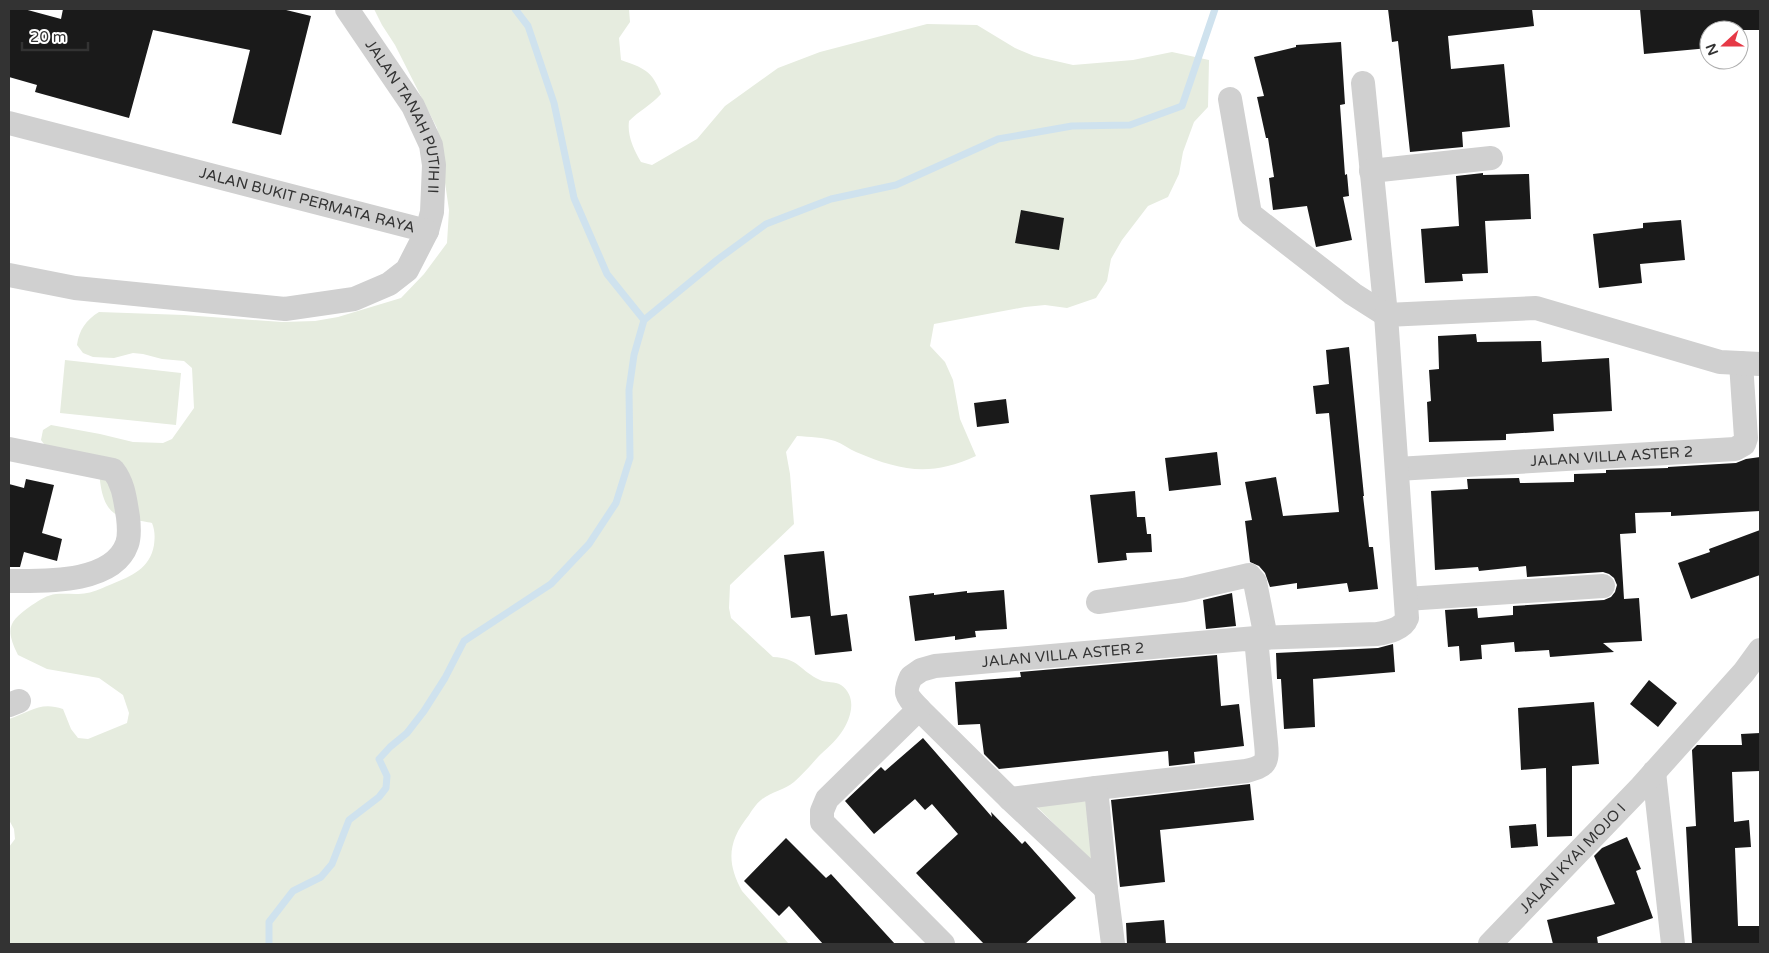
<svg xmlns="http://www.w3.org/2000/svg" width="1769" height="953" viewBox="0 0 1769 953" font-family="'Varela Round',sans-serif">
  <style>
    .green { fill: #e6ecdf }
    .lines { fill: none; stroke-linecap: round; stroke-linejoin: round }
    .stream { stroke: #cfe2ee; stroke-width: 7 }
    .building { fill: #1a1a1a }
    .street { stroke: #d0d0d0; stroke-width: 24 }
    .labels { text-anchor: middle; dominant-baseline: central; stroke-width: 5; stroke-linejoin: round; paint-order: stroke }
    .street-label { font-size: 15px; fill: #333; stroke: #fff }
  </style>
  <rect width="100%" height="100%" fill="#fff"/>
  <path class="green" d="M374,9H629L630,22L619,38L621,60C643,68 652,70 661,94C651,105 639,111 629,121C627,136 634,150 641,162L652,165L697,139L725,106L778,68L820,52L927,24L977,25L1015,48L1034,56L1073,65L1133,60L1172,52L1209,60L1208,107L1194,122L1183,152L1179,174L1168,197L1148,206L1122,240L1111,259L1107,281L1096,298L1067,308L1045,305L1025,307L934,324L930,346L945,362L953,380L960,419L976,456C930,477 901,471 856,452C849,449 843,444 835,441C823,437 810,437 797,436L786,452L790,474L794,524L730,585L729,608L731,618L773,657C799,658 800,671 820,680C826,683 835,681 841,685C858,697 851,719 841,733C835,742 825,750 818,757C810,766 802,775 794,782C784,790 771,792 761,800C756,804 752,810 749,815C728,841 726,862 742,891L789,944H9V847L15,839L14,829L9,820V719C30,712 40,701 63,709L71,729L78,738L88,739L127,723L129,713L123,695L99,678L47,669L18,655C5,628 8,622 32,605C40,600 47,595 56,594C66,593 77,595 87,593C95,592 104,587 112,584C131,576 150,569 154,545C155,536 155,531 152,523C143,521 120,518 114,513C99,502 100,475 98,458L47,448L41,440L43,430L51,425L100,434L133,442L163,443L172,439L194,408L192,368L184,361L162,359L143,354L133,353L114,358L93,357L83,353L77,345C79,330 86,320 99,312L184,315L282,322L315,321L338,317L401,298L424,274L447,243L449,210L437,128L395,45L382,25Z
    M65,360L181,373L176,425L60,413Z
    M1090,801L1092,861L1034,804Z"/>
  <g class="lines">
    <path class="stream" d="M515,9L528,26L554,103L574,198L607,274L644,320
      M269,944V922L293,891L321,877L332,864L349,820L379,797L386,788L387,776L379,759L390,747L407,733L424,711L445,678L464,641L551,584L589,544L616,503L630,458L629,390L634,355L644,320L717,260L766,224L831,199L896,185L998,139L1072,126L1130,125L1182,106L1215,9"/>
  </g>
  <path class="building" d="M9,9H24L61,19L63,9H282L311,16L281,135L232,123L250,50L153,30L129,118L35,92L37,85L9,77Z
    M1388,9H1532L1534,26L1448,36L1451,69L1504,64L1510,127L1462,132L1463,147L1410,152L1398,41L1392,42Z
    M1640,9H1760V30H1709V48L1644,54Z
    M1341,42L1345,104L1340,105L1345,175L1347,174L1349,196L1343,197L1352,240L1316,247L1307,206L1273,210L1269,178L1274,177L1268,138H1266L1257,97L1264,96L1254,57L1296,47V45Z
    M1483,173V175L1529,174L1531,219L1485,221L1488,273L1462,274L1463,281L1425,283L1421,229L1459,226L1456,176Z
    M1021,210L1064,218L1059,250L1015,243Z
    M1681,220L1685,260L1640,264L1642,283L1599,288L1593,234L1643,228V223Z
    M1476,334L1477,342L1541,341L1542,362L1609,358L1612,411L1553,414L1554,431L1506,434V440L1429,442L1427,402L1431,401L1429,370L1439,369L1438,336Z
    M1349,347L1364,496H1363L1369,547H1373L1378,589L1349,592L1347,583L1297,589V583L1270,587L1265,573L1259,566L1250,562L1245,521L1252,520L1245,482L1276,477L1283,516L1339,512L1329,413L1316,414L1313,386L1329,384L1326,350Z
    M1006,399L1009,423L977,427L974,403Z
    M1217,452L1221,485L1169,491L1165,458Z
    M1760,457V511L1671,516V512L1635,513L1636,533L1620,534L1624,599L1639,598L1642,641L1603,643L1614,652L1550,657L1549,650L1515,652L1514,642L1481,645L1482,659L1460,661L1459,646L1448,647L1445,610L1477,608L1478,618L1513,615V606L1604,600L1611,597L1615,592L1617,585L1614,578L1609,574L1603,572L1527,577L1526,566L1479,571L1478,567L1435,570L1431,491L1468,489L1467,479L1519,478L1520,483L1574,482V474L1606,473V470L1668,468V467L1736,463L1746,459Z
    M26,479L54,485L42,533L62,539L57,561L24,552L20,567H9V484L24,488Z
    M1135,491L1137,517H1145L1147,534H1151L1152,552L1126,553L1127,560L1098,563L1090,495Z
    M1760,530V575L1691,599L1678,563L1710,552L1709,549Z
    M824,551L831,616L847,614L852,651L815,655L810,616L791,618L784,555Z
    M1004,590L1007,629L975,631L976,637L955,640V636L915,641L909,596L934,593V595L967,591V593Z
    M1232,593L1236,626L1206,629L1203,600Z
    M1393,644L1395,672L1313,679L1315,727L1284,729L1281,679H1277L1276,653L1378,648Z
    M1217,655L1221,706L1239,704L1244,746L1194,752L1195,763L1169,766L1168,751L999,769L984,754L980,724L958,725L955,682L1021,677L1020,672Z
    M1649,680L1677,703L1658,727L1630,704Z
    M1594,702L1599,764L1572,766V836L1547,837L1546,768L1521,770L1518,708Z
    M1760,733V771L1732,772L1734,822L1749,820L1751,847L1735,848L1738,926H1760V944H1692L1686,827L1696,826L1692,750L1697,745H1742L1741,734Z
    M923,738L992,817L991,812L1022,844L1025,841L1076,898L1025,944H984L916,873L958,834L932,804L925,810L915,799L874,834L845,801L881,767L885,771Z
    M1250,784L1254,820L1160,830L1165,882L1120,887L1111,800Z
    M1536,824L1538,846L1511,848L1509,826Z
    M1627,837L1641,869L1636,871L1653,918L1597,937L1598,944H1553L1547,920L1615,904L1594,856L1602,848Z
    M786,838L826,878L831,874L895,944H823L789,906L779,916L744,881Z
    M1164,920L1166,944H1127L1126,923Z"/>
  <g class="lines">
    <g class="street">
      <path id="s1" d="M347,9L413,106L431,145L434,165L432,212L427,231"/>
      <path d="M1363,83L1386,315"/>
      <path d="M1230,99L1250,214L1353,294L1386,315"/>
      <path id="s2" d="M9,123L427,231L407,270L389,284L354,299L285,309L75,288L9,275"/>
      <path d="M1371,171L1491,158"/>
      <path d="M9,449L113,470C124,484 125,500 128,517C129,526 130,536 127,544C113,584 43,581 9,581"/>
      <path id="s3" d="M1397,469L1735,449L1744,444L1746,438L1741,363"/>
      <path d="M1406,599L1603,586"/>
      <path d="M1098,602L1184,590L1249,575L1255,582L1266,638"/>
      <path id="s4" d="M1256,638L1266,743C1268,763 1266,766 1246,771L1096,788L1106,889L1010,799L919,709C907,696 903,694 911,677L921,670L935,666L1256,638L1377,634C1388,632 1403,629 1407,618L1386,315L1536,308L1720,362L1760,364"/>
      <path d="M9,705L19,701"/>
      <path d="M919,709L827,799L822,811V822L943,944"/>
      <path d="M1654,772L1673,944"/>
      <path d="M1010,799L1096,788"/>
      <path d="M1106,889L1113,944"/>
      <path id="s5" d="M1490,944L1641,787L1744,672L1760,650"/>
    </g>
  </g>
  <g class="labels">
    <g class="street-label">
      <text stroke="none"><textPath href="#s1" startOffset="124">JALAN TANAH PUTIH II</textPath></text>
      <text stroke="none"><textPath href="#s2" startOffset="308">JALAN BUKIT PERMATA RAYA</textPath></text>
      <text stroke="none"><textPath href="#s3" startOffset="215">JALAN VILLA ASTER 2</textPath></text>
      <text stroke="none"><textPath href="#s4" startOffset="850">JALAN VILLA ASTER 2</textPath></text>
      <text stroke="none"><textPath href="#s5" startOffset="119">JALAN KYAI MOJO I</textPath></text>
    </g>
  </g>
  <rect width="1769" height="953" fill="none" stroke="#333333" stroke-width="20"/>
  <g transform="translate(1724 45) rotate(249)"><circle r="24" fill="#ffffff" stroke="#adadad"/>
  <path d="M0-4L9 19L0 12L-9 19Z" fill="#e63946"/>
  <text y="-8" font-size="14" font-weight="bold" text-anchor="middle" fill="#333333">N</text>
  </g>
  <path d="M22 42v8h66v-8" fill="none" stroke="#333333" stroke-width="2.5"/>
  <text x="30" y="42" font-size="15" fill="#333333" stroke="#ffffff" stroke-width="4" paint-order="stroke">20 m</text>
</svg>
